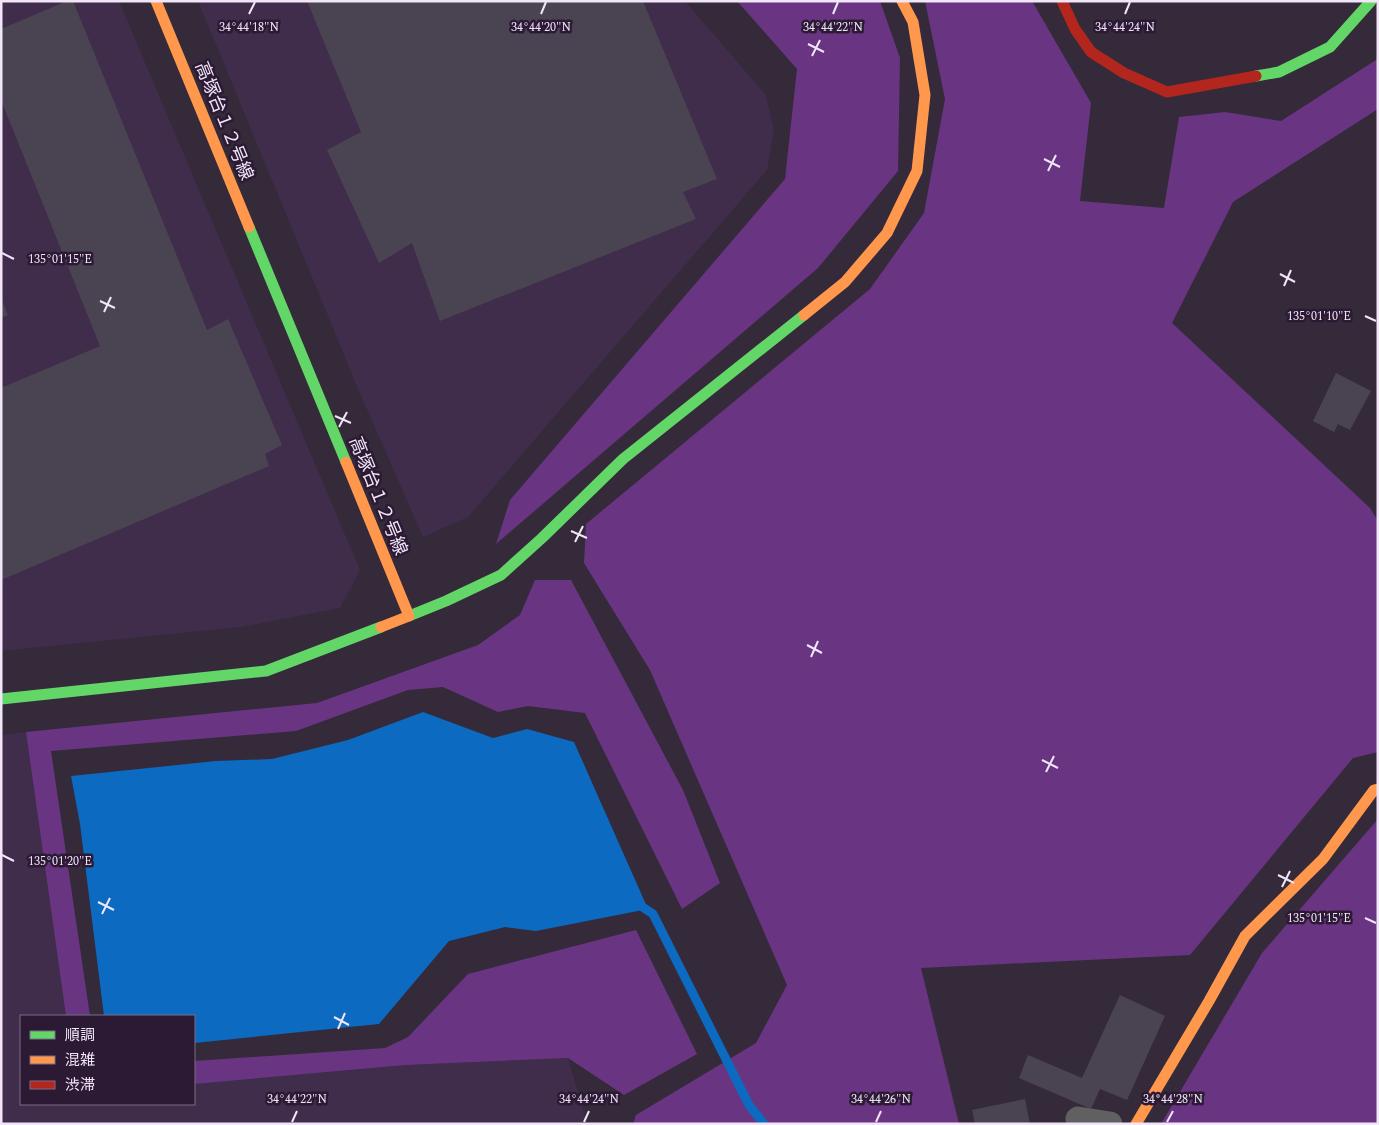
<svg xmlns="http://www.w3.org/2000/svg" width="1379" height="1125" viewBox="0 0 1379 1125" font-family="Spectral,'Noto Sans JP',serif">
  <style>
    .built { fill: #402c4b }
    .green { fill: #693582 }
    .water { fill: #0c6ac0 }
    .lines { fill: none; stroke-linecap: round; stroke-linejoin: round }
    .stream { stroke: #0c6ac0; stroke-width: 9 }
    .building { fill: #4a4452 }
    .street { stroke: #5f605f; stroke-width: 25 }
    .fast { stroke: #63d668; stroke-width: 11 }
    .slow { stroke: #ff974d; stroke-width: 11 }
    .jam { stroke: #b3261e; stroke-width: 11 }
    .ticks { fill: none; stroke: #f1e6f8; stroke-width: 2 }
    .labels { text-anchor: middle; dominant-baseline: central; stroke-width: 5; stroke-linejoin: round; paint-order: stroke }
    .street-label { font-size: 18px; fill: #f1e6f8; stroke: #2c1a35 }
    .ticks-label { font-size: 12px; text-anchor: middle; fill: #f1e6f8; stroke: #2c1a35; stroke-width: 5; stroke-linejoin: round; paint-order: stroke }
  </style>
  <rect width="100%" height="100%" fill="#342a3a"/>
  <path class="built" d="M1,1H119L360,570L340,608L241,627L1,651Z
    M198,1H685L766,95L774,131L767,170L468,517L423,537L361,396Z
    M26,732L66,1016H21V1104H194V1084L406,1065L568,1058L587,1124H1V735Z"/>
  <path class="green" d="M737,1H880L900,58L898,171L818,268L496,544L510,500L785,179L797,69Z
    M925,1H1032L1091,103L1080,201L1164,208L1179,117L1225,112L1281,121L1376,60L1378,55V109L1233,202L1172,323L1370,508L1378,521V752L1353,758L1190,955L921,968L959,1124H633L636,1115L756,1043L787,985L650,670L584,563L586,524L870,289L924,213L945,99Z
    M535,580H571L683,790L720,883L682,909L585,713L528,706L498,712L443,687L408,690L296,731L51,751L90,1016H66L26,732L317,703L478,645L520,615Z
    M1378,819V1124H1161L1262,953Z
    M636,930L697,1054L624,1095L568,1058L406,1065L194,1084V1061L385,1048L408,1037L468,974Z"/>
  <path class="water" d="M423,712L493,738L527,729L574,742L648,909L536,931L505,927L449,941L379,1024L194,1043V1016H104L80,824L71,776L216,761L272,759L348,740Z"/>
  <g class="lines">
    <path class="stream" d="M638,904L653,914L749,1105L764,1124"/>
  </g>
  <path class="building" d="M67,1H73L207,330L228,319L282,445L265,454L269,466L1,580V388L100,346L1,100V29Z
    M307,1H643L717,179L683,192L696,219L440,321L412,243L379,263L327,150L361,132Z
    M1,298L8,315L1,318Z
    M1336,373L1371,391L1350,430L1338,424L1334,432L1313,421Z
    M1120,995L1165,1016L1127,1100L1100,1089L1091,1109L1019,1078L1028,1055L1082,1078Z
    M1025,1099L1030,1124H975L972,1110Z"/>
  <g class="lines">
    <path class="street" d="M1078,1119L1110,1124"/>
    <path class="fast" d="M1256,76L1279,72L1330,47L1371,1
      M249,227L346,462
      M409,616L446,601L501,575L542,538L623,459L804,315
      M1,699L266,671L381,627"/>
    <path class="slow" d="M156,1L249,227
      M804,315L845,282L887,233L917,171L925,95L913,22L902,1
      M346,462L409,616L381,627
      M1136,1124L1209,1001L1245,936L1323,859L1374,790L1378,789"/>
    <path class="jam" d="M1062,1L1075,29L1091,52L1124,73L1167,92L1256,76"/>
  </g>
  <path class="ticks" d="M249,14L255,2M541,14L546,2M833,14L838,2M1125,14L1130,2M808,44L824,52M812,56L820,40M1044,159L1060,167M1048,171L1056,155M2,253L14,259M1280,274L1295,282M1284,286L1291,270M100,301L115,308M104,312L111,297M1365,316L1376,321M335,416L351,423M339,427L347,412M571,531L587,538M575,542L583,526M807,645L822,653M811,657L818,641M1042,760L1058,768M1046,772L1054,756M2,855L14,861M1278,875L1294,883M1282,887L1290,871M98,902L114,910M102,914L110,898M1365,918L1376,923M334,1017L349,1025M338,1029L345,1013M292,1122L297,1111M584,1122L589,1111M876,1122L881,1111M1167,1122L1173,1111"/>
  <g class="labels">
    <g class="street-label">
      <text transform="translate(224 121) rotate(68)">高塚台１２号線</text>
      <text transform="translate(378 496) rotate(68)">高塚台１２号線</text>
    </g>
  </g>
  <g class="ticks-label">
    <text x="249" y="31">34°44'18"N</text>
    <text x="541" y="31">34°44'20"N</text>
    <text x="833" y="31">34°44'22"N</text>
    <text x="1125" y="31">34°44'24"N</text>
    <text x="60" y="263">135°01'15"E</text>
    <text x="1319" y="320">135°01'10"E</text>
    <text x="60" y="865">135°01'20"E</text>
    <text x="1319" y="922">135°01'15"E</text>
    <text x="297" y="1103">34°44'22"N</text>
    <text x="589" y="1103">34°44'24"N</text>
    <text x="881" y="1103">34°44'26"N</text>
    <text x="1173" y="1103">34°44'28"N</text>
  </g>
  <rect width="1379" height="1125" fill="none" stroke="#f1e6f8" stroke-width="5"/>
  <rect x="20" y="1015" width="175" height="90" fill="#2c1a35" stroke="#7b6c83"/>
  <rect x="30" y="1031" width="25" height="8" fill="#63d668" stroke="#7b6c83"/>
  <text x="65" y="1040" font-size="15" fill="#f1e6f8">順調</text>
  <rect x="30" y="1056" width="25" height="8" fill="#ff974d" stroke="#7b6c83"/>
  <text x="65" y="1065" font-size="15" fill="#f1e6f8">混雑</text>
  <rect x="30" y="1081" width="25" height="8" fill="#b3261e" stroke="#7b6c83"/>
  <text x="65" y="1090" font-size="15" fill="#f1e6f8">渋滞</text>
</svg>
